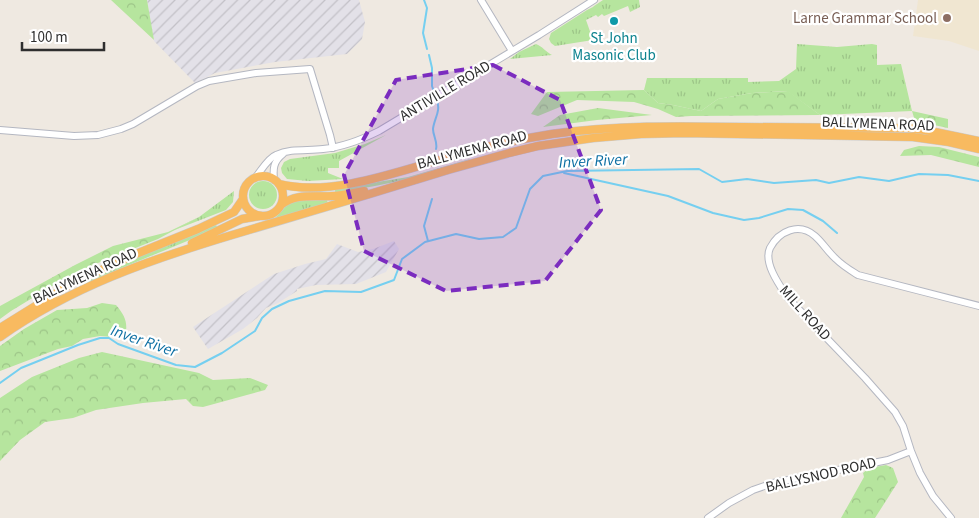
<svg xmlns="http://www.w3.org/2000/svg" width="979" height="518" viewBox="0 0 979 518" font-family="'Source Sans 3',sans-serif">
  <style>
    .industrial { fill: url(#industrial-furrows) }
    .education { fill: #f0e6d1 }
    .grass { fill: url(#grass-tufts) }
    .forest { fill: url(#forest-crowns) }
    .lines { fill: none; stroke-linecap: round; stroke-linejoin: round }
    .stream { stroke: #75cff0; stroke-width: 2 }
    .tertiary-casing { stroke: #b4b7c1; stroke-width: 8 }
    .trunk-casing { stroke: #c9c9c9; stroke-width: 9 }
    .tertiary { stroke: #fff; stroke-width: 6 }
    .trunk { stroke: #f8ba60; stroke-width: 8 }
    .marked { fill: #7b2cbf; fill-opacity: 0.2; stroke: #7b2cbf; stroke-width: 4; stroke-dasharray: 10 6; stroke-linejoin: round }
    .education-dot { fill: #8d6e63; stroke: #fff; stroke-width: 2 }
    .culture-dot { fill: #0f9aa8; stroke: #fff; stroke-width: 2 }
    .labels { text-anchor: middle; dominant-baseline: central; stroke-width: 4.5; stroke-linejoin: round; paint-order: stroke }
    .education-label { font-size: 15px; fill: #785e54; stroke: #fff; text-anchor: end }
    .culture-label { font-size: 15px; fill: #0d838f; stroke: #fff }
    .street-label { font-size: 15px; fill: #2e2e2e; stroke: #fff }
    .water-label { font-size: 16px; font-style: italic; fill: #0d6fa3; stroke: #fff }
  </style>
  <defs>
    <pattern id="industrial-furrows" width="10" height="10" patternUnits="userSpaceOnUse" patternTransform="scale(1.25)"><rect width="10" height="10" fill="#e3e1e8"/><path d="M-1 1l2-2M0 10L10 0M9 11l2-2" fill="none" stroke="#c3c1c7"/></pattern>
    <pattern id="grass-tufts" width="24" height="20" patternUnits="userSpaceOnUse" patternTransform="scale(1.25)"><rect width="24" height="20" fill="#b6e59e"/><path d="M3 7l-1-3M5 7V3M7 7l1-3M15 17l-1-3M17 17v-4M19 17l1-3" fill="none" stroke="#9dc588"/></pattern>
    <pattern id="forest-crowns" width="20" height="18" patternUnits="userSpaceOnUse" patternTransform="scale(1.25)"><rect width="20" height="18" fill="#b6e59e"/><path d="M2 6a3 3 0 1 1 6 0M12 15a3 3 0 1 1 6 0" fill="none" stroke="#9dc588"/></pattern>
  </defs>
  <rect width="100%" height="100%" fill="#efe9e1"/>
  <path class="industrial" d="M147,0H359L365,22L362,39L347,54L275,62L215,73L195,83L154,41Z
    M394,241L399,249L386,272L356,284L316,285L297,289V291L278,303L266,308L257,318L243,329L208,349L193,327L274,274L305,264L326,259L337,244L358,252L373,249Z"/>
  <path class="education" d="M918,0H979V51L949,41L913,36Z"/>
  <path class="grass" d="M603,0H639L640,7L630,12L628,6L604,16L602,14L598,17L596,15L586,20L593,40L555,46L551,43L549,39L551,33L587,10L593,7L594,6Z
    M536,44C542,46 546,52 552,55L510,59L519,52Z
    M797,44L837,47L872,44L877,45V65L901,64L912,111L820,115L787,91L752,93L718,99L701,111L673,105L658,103L644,90L647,78H748V82L779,81L796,69Z
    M386,135L339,161V168H328V173L343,179L308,181L287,179L282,173L281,168L284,162L290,159L335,153L365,144Z
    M470,159L469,160L409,179L375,186L335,193V189L408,177Z
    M249 195a14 14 0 1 1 28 0a14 14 0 1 1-28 0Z
    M234,191L233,202L226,210L172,231L199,217Z
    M327,200L328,204L275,218L289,203L294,201Z
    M216,225L218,228C172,248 126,265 81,286L80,284L127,262Z"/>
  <path class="forest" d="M111,0H147L154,40Z
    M644,90L658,103L673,105L701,111L718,99L752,93L788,91L820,115L691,116L676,117L658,109L634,102L577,100L538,116L531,114L547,92Z
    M598,108L652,115L597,120L543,127L560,115Z
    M912,111L948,119V128L915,121Z
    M919,146L939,147L979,157V167L931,155L900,156L904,150Z
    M199,217L158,239L93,265L62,280L11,311L0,319V306L75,265L113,246L168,232Z
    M102,303L116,305C126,317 128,323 125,338L100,336L83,339L72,346L58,349L0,371V346L24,329L57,310L87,308Z
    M102,352L199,373L213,380L250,378L268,385L265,390L203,407L193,406L186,399L143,403L96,410L73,418L45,422L20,440L0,461V398L32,377L79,358Z
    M886,465L893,468L898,482L875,518H841L864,477L863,473L869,468Z"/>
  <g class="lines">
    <path class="stream" d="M424,0L427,8L423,33L427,49
      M429,55L432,68V86L434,92
      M436,149C438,142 433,136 433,129C434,119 441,111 437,101
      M564,173L668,196L713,213L744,220L759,218L788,209L803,210L823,221L837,233
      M428,241L424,226L432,199
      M0,383L21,368L78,345L100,338H109L118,344L176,365L195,367L222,353L255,331L262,318L272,309L289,301L325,291L361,292L394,280L402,259L425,242L456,234L479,239L503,237L516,228L530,189L543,176L567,171L699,169L722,182L747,179L774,183L816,180L829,183L859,177L889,181L919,174L948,175L979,181"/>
    <g class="tertiary-casing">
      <path id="tertiary" d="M481,0L512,51
        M0,130L74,136L98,135L121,129L133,124L197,86L209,81L256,73L310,69L330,135L333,148
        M255,178C261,171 268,158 276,155C291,148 308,151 323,149C343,147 361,140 379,131L539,35L594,0
        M274,180C273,169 273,162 283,154
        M708,518L729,503L753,490L773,483L888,460L911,451
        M951,518L933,496L920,473L911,451L903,426L895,412L865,378L788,298C780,286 763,263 770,248C779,231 799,222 815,236C823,243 828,252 836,259C843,266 850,270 858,275L979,306"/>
    </g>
    <g class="trunk-casing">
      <path id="trunk" d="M243 196a20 20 0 1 1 40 0a20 20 0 1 1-40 0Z
        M279,184C334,198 407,168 460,154C490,145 521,139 552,134C615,125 678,126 742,127C797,127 853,128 908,128L925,130L979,141
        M281,205C296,193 313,197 332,196C343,196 353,193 364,191
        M192,243L242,219L260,216
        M0,328L71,284L136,254L198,229L234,212L243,199
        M0,337C71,287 149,260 232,235C279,221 326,207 373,193L448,170L509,153L538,146L593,138L641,134L684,133L913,137L949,142L979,149"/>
    </g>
    <use href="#tertiary" class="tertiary"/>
    <use href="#trunk" class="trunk"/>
  </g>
  <path class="marked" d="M493,65L560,100L601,210L545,281L446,291L364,251L344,175L396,80Z"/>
  <circle class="education-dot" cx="947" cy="18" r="5"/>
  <circle class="culture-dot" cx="614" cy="21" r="5"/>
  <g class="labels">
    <g class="education-label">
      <text x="937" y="18">Larne Grammar School</text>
    </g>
    <g class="culture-label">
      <text x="614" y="38">St John<tspan x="614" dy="17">Masonic Club</tspan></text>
    </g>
    <g class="street-label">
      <text transform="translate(445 91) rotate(-31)">ANTIVILLE ROAD</text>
      <text transform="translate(878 124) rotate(2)">BALLYMENA ROAD</text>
      <text transform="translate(472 150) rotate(-15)">BALLYMENA ROAD</text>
      <text transform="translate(85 276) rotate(-25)">BALLYMENA ROAD</text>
      <text transform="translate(805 313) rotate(48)">MILL ROAD</text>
      <text transform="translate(821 475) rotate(-13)">BALLYSNOD ROAD</text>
    </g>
    <g class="water-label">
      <text transform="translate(593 161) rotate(-3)">Inver River</text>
      <text transform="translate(144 341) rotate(19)">Inver River</text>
    </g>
  </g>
  <path d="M22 42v8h82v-8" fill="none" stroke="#2e2e2e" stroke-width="2.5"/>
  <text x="30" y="42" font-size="15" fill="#2e2e2e" stroke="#ffffff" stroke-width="4" paint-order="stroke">100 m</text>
</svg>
